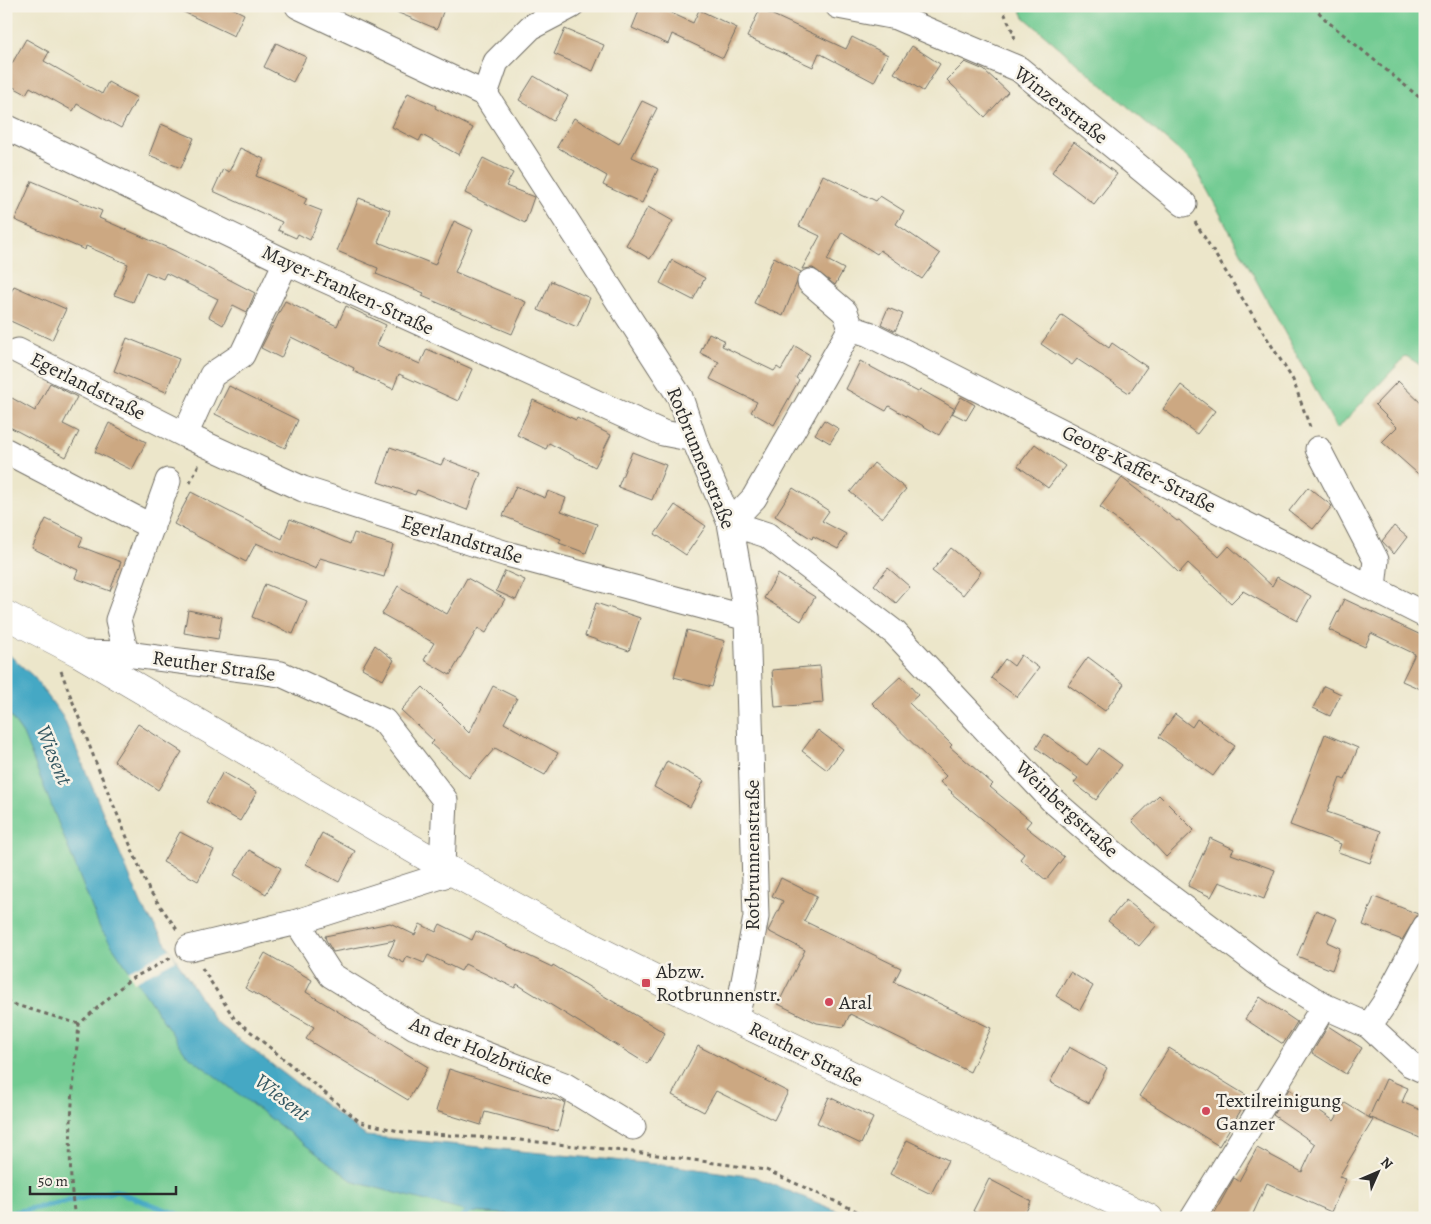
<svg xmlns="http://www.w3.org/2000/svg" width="1431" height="1224" viewBox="0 0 1431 1224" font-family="Alegreya,serif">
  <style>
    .green { fill: #71cb92; stroke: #4e7b5e }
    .water { fill: #44a8c4; stroke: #386a78 }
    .pier { fill: #ece6ca }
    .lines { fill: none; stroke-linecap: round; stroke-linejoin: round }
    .stream { stroke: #44a8c4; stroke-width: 5.5 }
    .building { fill: #cca882 }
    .minor-casing { stroke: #6f6c63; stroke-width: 27 }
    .major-casing { stroke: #6f6c63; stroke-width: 29 }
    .path { stroke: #6f6c63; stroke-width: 3; stroke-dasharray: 4 4; stroke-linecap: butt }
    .minor { stroke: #fff; stroke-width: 25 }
    .major { stroke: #fff; stroke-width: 28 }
    .poi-dot { fill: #d1495b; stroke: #f7f3e8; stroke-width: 2 }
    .labels { text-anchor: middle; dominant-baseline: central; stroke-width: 5; stroke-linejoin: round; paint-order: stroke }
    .street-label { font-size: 20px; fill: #2b2b2b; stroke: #f7f3e8 }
    .poi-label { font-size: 20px; fill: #2b2b2b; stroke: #f7f3e8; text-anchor: start }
    .water-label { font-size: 21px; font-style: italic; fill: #345761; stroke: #f7f3e8 }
  </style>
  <rect width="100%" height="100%" fill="#f7f3e8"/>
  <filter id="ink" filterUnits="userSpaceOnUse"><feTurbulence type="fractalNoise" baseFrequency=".02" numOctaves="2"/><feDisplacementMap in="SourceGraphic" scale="10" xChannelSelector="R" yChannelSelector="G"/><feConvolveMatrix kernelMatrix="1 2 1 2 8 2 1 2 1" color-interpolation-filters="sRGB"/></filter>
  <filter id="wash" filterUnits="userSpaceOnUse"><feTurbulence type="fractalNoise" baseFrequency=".0096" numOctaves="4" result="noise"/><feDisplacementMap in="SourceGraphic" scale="20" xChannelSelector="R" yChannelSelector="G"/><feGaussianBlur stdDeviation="1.12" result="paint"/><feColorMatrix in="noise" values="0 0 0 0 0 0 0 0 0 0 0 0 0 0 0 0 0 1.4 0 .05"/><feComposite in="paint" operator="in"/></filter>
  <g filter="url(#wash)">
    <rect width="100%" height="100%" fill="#ece6ca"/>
    <path class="green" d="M1019,6H1425V368L1406,356L1337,429L1192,162L1024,17Z
      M6,710L23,734L186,1054L468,1212L576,1218H6Z"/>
    <path class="water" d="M6,652L34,677L63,717L142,906L216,1022L366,1136L675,1166L755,1177L854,1218H576L468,1212L354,1182L186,1054L100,928L23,734L6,710Z"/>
    <path class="pier" d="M170,949L176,960L134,982L128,971Z"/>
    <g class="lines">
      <path class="stream" d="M6,1214L116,1191L187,1218
        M461,1218L473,1208"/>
    </g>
    <g id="blocks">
      <path class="building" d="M171,6H228L244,14L234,36Z
        M382,6H445L437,29Z
        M641,6H656L693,23L699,10L737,28L723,58L672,34L668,44L632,28Z
        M760,9L846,49L852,37L888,55L874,82L819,53L813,67L747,37Z
        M565,29L604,45L593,71L554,54Z
        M26,39L49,52L44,61L102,94L108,82L137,98L121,128L77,104L73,111L30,87L26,94L6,83V74Z
        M276,43L306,57L293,82L264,67Z
        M912,46L940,64L923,91L894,73Z
        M965,62L984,70L1008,92L985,117L947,80Z
        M534,76L568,96L553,121L519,100Z
        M408,93L436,106L435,108L473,128L459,155L422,135L419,141L392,127Z
        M642,101L657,108L632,157L658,169L642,203L603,185L607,176L557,147L574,118L619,144Z
        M161,124L194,138L181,168L149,155Z
        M1074,142L1117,174L1094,204L1052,172Z
        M240,148L264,159L256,176L307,198L304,204L322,211L310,240L298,234L296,238L278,230L282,222L213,191L223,169L229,172Z
        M483,158L513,173L506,186L534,197L525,223L465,193Z
        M823,175L876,201L880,196L904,211L896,224L940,254L922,279L880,250L877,254L842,232L827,260L844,269L835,285L813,268L802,269L820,236L799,226Z
        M32,181L102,211L99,218L175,251L255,293L247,312L233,305L223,325L209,317L218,299L166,273L163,279L146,272L133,302L114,295L128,264L86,246L85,250L15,220Z
        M359,198L390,210L378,242L435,265L454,221L473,230L455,272L526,302L512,334L422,296L424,293L376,274L378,268L337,251Z
        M648,207L673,221L650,259L626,245Z
        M774,257L801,272L783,316L754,303Z
        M672,260L705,278L693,300L660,283Z
        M551,281L590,298L577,327L538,310Z
        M14,286L66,309L52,340L6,319V303Z
        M285,301L337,326L346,306L386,325L377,345L420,364L427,349L472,369L458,401L399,374L393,389L353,371L354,368L291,337L281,358L261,348Z
        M888,308L903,314L895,331L881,324Z
        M1062,315L1109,348L1112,343L1147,367L1129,393L1077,359L1072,365L1041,344Z
        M709,333L724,340L722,346L774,371L777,367L781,370L795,346L810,355L796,378L799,380L774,425L751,412L757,402L710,379L719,362L700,353Z
        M127,338L179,359L166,392L114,371Z
        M860,361L918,392L920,389L955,409L939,435L889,406L886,411L846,389Z
        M1398,381L1425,407V480L1382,442L1397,427L1375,405Z
        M50,383L77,397L63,424L79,432L66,457L6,425V407L12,398L35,411Z
        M1181,385L1215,411L1197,434L1163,409Z
        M229,386L298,420L285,448L215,414Z
        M961,397L975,405L966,420L952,413Z
        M533,400L576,420L577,418L611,435L595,467L549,443L546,449L517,435Z
        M824,420L839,429L830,443L815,434Z
        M109,423L146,442L132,470L95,452Z
        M1035,444L1065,466L1048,488L1018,466Z
        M390,447L441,465L444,459L481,473L467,510L417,490L415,495L378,482Z
        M632,452L666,465L652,500L618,487Z
        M874,463L906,489L882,518L850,492Z
        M1122,478L1177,521L1179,520L1219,557L1229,546L1272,586L1277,577L1311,596L1297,621L1243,591L1231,603L1188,563L1179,573L1153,548L1100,507Z
        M516,486L545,498L548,491L566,498L561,511L597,524L586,553L559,543L561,539L503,516Z
        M1308,487L1332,506L1313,529L1289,511Z
        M793,488L829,511L822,521L846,534L838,549L813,536L812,539L775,516Z
        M191,492L282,539L290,519L350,544L354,533L393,545L384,577L320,558L316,569L256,543L246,562L174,524Z
        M675,505L706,526L686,555L655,534Z
        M46,519L83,537L79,546L121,562L110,591L75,578L78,570L32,548Z
        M1394,526L1407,537L1394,554L1382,541Z
        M951,548L981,572L963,595L932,571Z
        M888,568L910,587L896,603L874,585Z
        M505,571L525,580L516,600L496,591Z
        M778,574L815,597L801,621L764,598Z
        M467,578L505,599L486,633L478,628L450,675L424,660L434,643L382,614L398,586L447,614Z
        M265,584L307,601L293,634L252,617Z
        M1344,599L1423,636L1425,632V691L1402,681L1415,654L1371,633L1365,647L1329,630Z
        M596,603L640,618L629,651L585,636Z
        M188,610L222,617L218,639L184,633Z
        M687,630L725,641L712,687L674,677Z
        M375,645L394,660L383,680L362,668Z
        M1021,655L1039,668L1017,697L991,678L1005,659L1014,666Z
        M1088,657L1124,684L1105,711L1068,685Z
        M820,666L823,703L775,707L772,670Z
        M901,676L918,695L909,703L952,745L950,747L993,784L990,787L1031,821L1026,827L1064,857L1046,880L1020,859L1024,854L951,793L952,792L940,782L946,776L872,703Z
        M493,686L517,698L504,723L558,753L545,775L495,748L469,778L431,744L434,741L401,710L423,687L469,733Z
        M1324,686L1341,694L1330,716L1313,708Z
        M1175,714L1192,727L1197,719L1235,746L1213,776L1159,737Z
        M138,724L182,752L158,790L114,761Z
        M818,730L843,749L827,770L802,751Z
        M1045,734L1087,765L1099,748L1122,765L1096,800L1074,783L1078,778L1036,748Z
        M1325,734L1358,748L1345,780L1340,778L1327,812L1381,831L1370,863L1338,852L1341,844L1290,825Z
        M667,761L704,781L690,807L654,787Z
        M223,772L257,792L240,821L206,802Z
        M1159,795L1194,830L1166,857L1132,821Z
        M180,832L214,850L198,881L163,862Z
        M322,833L355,851L339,882L306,864Z
        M1210,838L1234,849L1231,854L1275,870L1264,899L1219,882L1211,897L1188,886Z
        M249,850L281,868L266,894L234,875Z
        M781,878L817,896L804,921L901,968L894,982L991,1028L970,1072L850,1014L844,1027L817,1023L778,1004L805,950L768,931L783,901L772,896Z
        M1374,897L1418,914L1402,940L1363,925Z
        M1126,900L1157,925L1139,946L1108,921Z
        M1316,910L1337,919L1327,942L1340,948L1332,970L1297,956Z
        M390,923L415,935L420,924L436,932L440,924L472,940L476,931L552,967L553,965L665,1033L647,1064L517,984L515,988L465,964L461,971L428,955L424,963L407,956L404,963L388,955L395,940L333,952L326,940L325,936Z
        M265,953L312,980L306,992L428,1067L408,1100L306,1039L314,1027L245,988Z
        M1070,972L1093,986L1080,1010L1056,996Z
        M1260,997L1297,1022L1283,1044L1245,1019Z
        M1328,1026L1362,1048L1346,1074L1312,1053Z
        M698,1046L788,1092L774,1120L716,1091L704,1112L672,1095Z
        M1069,1047L1107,1068L1089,1103L1050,1082Z
        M1169,1048L1249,1097L1219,1146L1139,1096Z
        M449,1069L508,1088L565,1102L558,1131L485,1112L481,1125L436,1111Z
        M1386,1079L1408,1088L1402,1102L1425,1112V1140L1369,1117Z
        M1289,1089L1334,1121L1345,1103L1373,1120L1339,1177L1346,1179L1331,1212L1267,1183L1251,1218H1223L1214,1214L1234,1178L1239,1181L1257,1148L1302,1172L1315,1144L1273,1115Z
        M829,1097L873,1118L861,1144L817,1123Z
        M907,1140L948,1160L931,1194L890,1174Z
        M989,1179L1031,1201L1023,1218H987L973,1211Z"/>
    </g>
  </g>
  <g filter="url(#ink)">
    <use href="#blocks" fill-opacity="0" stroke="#6f6c63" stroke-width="1"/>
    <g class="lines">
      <g class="minor-casing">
        <path id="minor" d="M298,6L485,94L680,397L694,439L730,523L747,618L756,917L741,997L735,1019
          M838,6L896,17L1019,69L1184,204
          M485,94L496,62L531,27L571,6
          M6,127L286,262L663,433L694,439
          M810,282L845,312L851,328
          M18,351L185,435L303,489L507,554L747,618
          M185,435L212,375L242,355L286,262
          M1318,449L1376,560L1373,587
          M6,451L152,527
          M1425,615L869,334L851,328L754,498L730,523L767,535L895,633L1052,800L1126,864L1272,974L1324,1006L1369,1026L1410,1064L1425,1071
          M79,653L126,654L281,674L384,721L445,800L442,866
          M126,654L118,620L168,481
          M297,922L331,975L415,1027L564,1085L633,1127
          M189,948L297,922L454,872
          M1369,1026L1384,1004L1425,927
          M1193,1218L1324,1006"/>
      </g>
      <g class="major-casing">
        <path id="major" d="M6,615L79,653L442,866L554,928L735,1019L1149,1218"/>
      </g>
      <path class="path" d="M1001,6L1014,34L1015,43
        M1313,6L1327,21L1425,102
        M1195,222L1293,380L1311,430
        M190,483L199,464
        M61,671L98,768L149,890L178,931
        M202,968L234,1018L360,1122L403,1132L519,1140L642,1153L766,1170L872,1218
        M6,1002L79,1024
        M75,1218C65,1154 73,1089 79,1024L129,980L171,958"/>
      <use href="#minor" class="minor"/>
      <use href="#major" class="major"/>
    </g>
  </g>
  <g class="poi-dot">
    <rect x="641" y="978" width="10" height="10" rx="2.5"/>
    <circle cx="829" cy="1002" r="5"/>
    <circle cx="1206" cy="1111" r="5"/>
  </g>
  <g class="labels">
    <g class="street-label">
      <text transform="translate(1061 105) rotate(38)">Winzerstraße</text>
      <text transform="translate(348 290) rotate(25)">Mayer-Franken-Straße</text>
      <text transform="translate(88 386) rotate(27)">Egerlandstraße</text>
      <text transform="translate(701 458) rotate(68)">Rotbrunnenstraße</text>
      <text transform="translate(1139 469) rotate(27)">Georg-Kaffer-Straße</text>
      <text transform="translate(462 539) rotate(17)">Egerlandstraße</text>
      <text transform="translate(214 666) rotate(8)">Reuther Straße</text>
      <text transform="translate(1067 809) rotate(43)">Weinbergstraße</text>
      <text transform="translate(752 855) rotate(-90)">Rotbrunnenstraße</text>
      <text transform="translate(481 1051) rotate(22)">An der Holzbrücke</text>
      <text transform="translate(806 1054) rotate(26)">Reuther Straße</text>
    </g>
    <g class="poi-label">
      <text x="656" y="971">Abzw.<tspan x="656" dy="23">Rotbrunnenstr.</tspan></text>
      <text x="839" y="1002">Aral</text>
      <text x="1216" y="1100">Textilreinigung<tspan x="1216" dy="23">Ganzer</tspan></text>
    </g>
    <g class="water-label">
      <text transform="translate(54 755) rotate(68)">Wiesent</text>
      <text transform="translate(282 1097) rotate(38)">Wiesent</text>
    </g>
  </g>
  <rect width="1431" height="1224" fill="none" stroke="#f7f3e8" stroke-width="25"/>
  <g transform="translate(1378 1172) rotate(45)" stroke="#f7f3e8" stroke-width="4" paint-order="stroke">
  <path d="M0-4L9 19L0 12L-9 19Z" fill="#2b2b2b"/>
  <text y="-8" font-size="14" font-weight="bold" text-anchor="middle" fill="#2b2b2b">N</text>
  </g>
  <path d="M30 1186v8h146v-8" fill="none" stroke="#2b2b2b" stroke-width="2.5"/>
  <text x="38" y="1186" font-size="15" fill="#2b2b2b" stroke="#f7f3e8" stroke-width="4" paint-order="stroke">50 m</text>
</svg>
